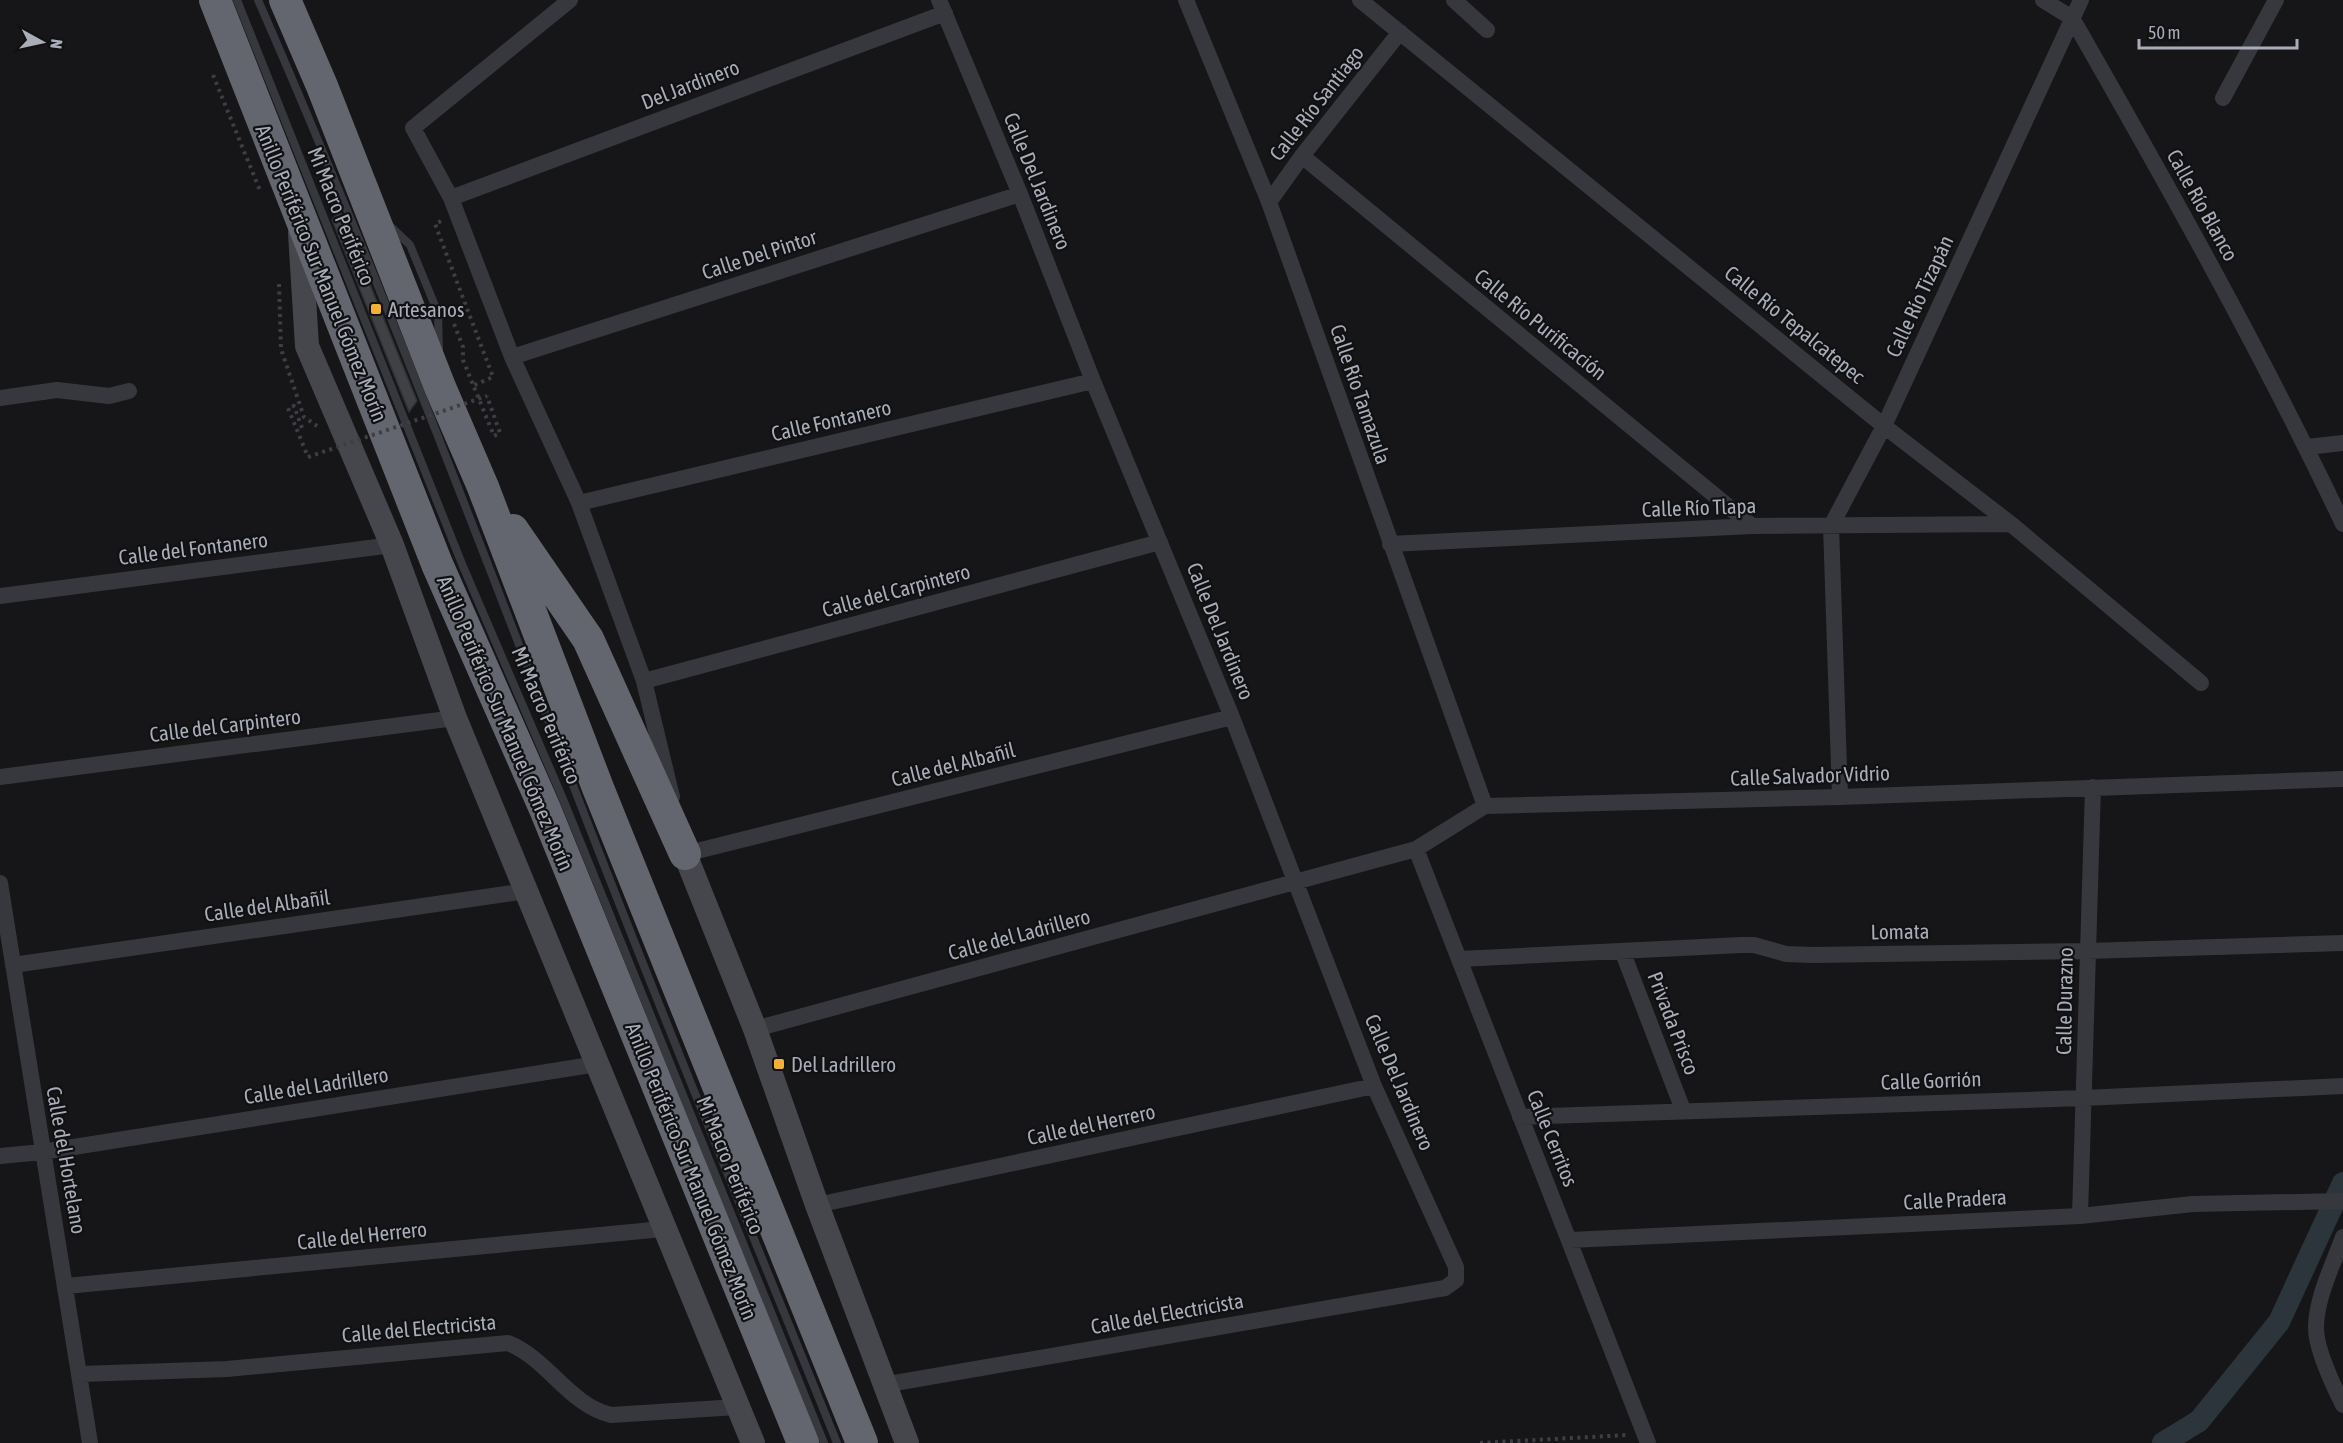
<svg xmlns="http://www.w3.org/2000/svg" width="2343" height="1443" viewBox="0 0 2343 1443" font-family="'Asap Condensed',sans-serif">
  <style>
    .lines { fill: none; stroke-linecap: round; stroke-linejoin: round }
    .canal { stroke: #2c353c; stroke-width: 22 }
    .building { fill: #404145; stroke: #303034; stroke-width: 1.5 }
    .path { stroke: #3d3f44; stroke-width: 4; stroke-dasharray: 3 4.5; stroke-linecap: butt }
    .lane { stroke: #37383d; stroke-width: 8 }
    .street { stroke: #37383d; stroke-width: 16 }
    .secondary { stroke: #45474d; stroke-width: 24 }
    .highway { stroke: #63666e; stroke-width: 32 }
    .path-bridge { stroke: #3d3f44; stroke-width: 4; stroke-dasharray: 3 4.5; stroke-linecap: butt }
    .poi-dot { fill: #f2b134; stroke: #111113; stroke-width: 2 }
    .labels { text-anchor: middle; dominant-baseline: central; stroke-width: 4.5; stroke-linejoin: round; paint-order: stroke }
    .street-label { font-size: 21px; fill: #a8adb8; stroke: #111113 }
    .poi-label { font-size: 21px; fill: #a8adb8; stroke: #111113; text-anchor: start }
  </style>
  <rect width="100%" height="100%" fill="#161618"/>
  <g class="lines">
    <path class="canal" d="M2163,1443L2199,1421L2279,1322L2343,1183"/>
  </g>
  <path class="building" d="M340,210L417,401L409,412L332,220Z"/>
  <g class="lines">
    <path class="path" d="M213,75L261,193
      M441,221L435,224L493,377L472,386
      M279,284L281,349L304,417L317,426
      M454,324L463,347V360L494,436L500,433L487,396
      M302,428L294,406L288,408L308,457
      M1480,1443L1627,1435"/>
    <path class="lane" d="M237,0L462,564L563,799L824,1443
      M258,0C373,263 475,530 578,798C661,1014 750,1228 837,1443
      M389,225L410,245L438,313L439,350"/>
    <path class="street" d="M570,0L413,128L451,198L512,357L579,503L644,681L672,797
      M1186,0L1269,202L1485,806
      M1360,0L1884,426L2011,524L2201,683
      M1454,0L1487,30
      M2043,0L2072,18C2167,184 2261,351 2343,524
      M2223,98L2276,0
      M1302,156L1752,526
      M451,198L945,13
      M1269,202L1302,156L1400,32
      M512,357L1020,194
      M0,398L57,390L109,396L129,391
      M2307,447L2343,443
      M579,503L1093,381
      M1390,544L1752,526L2011,524
      M0,596L392,545
      M644,681L1160,542
      M0,777L455,718
      M1840,797L1831,526L1884,426L2081,0
      M684,848L685,854L1232,717
      M1416,849L1648,1443
      M0,883L90,1443
      M1623,953L1683,1110
      M1460,959L1741,945H1754L1786,954L1813,955L2087,951L2343,943
      M13,965L527,891
      M755,1029L1416,849L1485,806L1840,797L2343,779
      M1520,1117L2084,1098L2343,1086
      M0,1156L42,1152L597,1064
      M817,1205L1374,1086
      M2080,1216L2093,787
      M2343,1237C2333,1265 2317,1296 2316,1326C2315,1347 2333,1385 2343,1405
      M1570,1240L2080,1216L2193,1204L2343,1201
      M66,1286L663,1229
      M81,1374L227,1369L508,1343C548,1359 569,1405 611,1415L737,1407
      M883,1385L1445,1288L1456,1280V1267L1374,1086L1232,717L1093,381L1020,194L939,0"/>
    <path class="secondary" d="M300,233L307,346L392,545L455,718L753,1443
      M685,854L755,1029L817,1205L907,1443"/>
    <path class="highway" d="M215,0L437,564L545,809L803,1443
      M285,0L322,86L440,387L483,487L598,788L862,1443
      M513,530L588,639L685,854"/>
    <path class="path-bridge" d="M308,457L487,396"/>
  </g>
  <g class="poi-dot">
    <rect x="370" y="303" width="12" height="12" rx="3"/>
    <rect x="773" y="1058" width="12" height="12" rx="3"/>
  </g>
  <g class="labels">
    <g class="street-label">
      <text transform="translate(690 84) rotate(-21)">Del Jardinero</text>
      <text transform="translate(1316 103) rotate(-52)">Calle Río Santiago</text>
      <text transform="translate(1038 181) rotate(68)">Calle Del Jardinero</text>
      <text transform="translate(2203 205) rotate(61)">Calle Río Blanco</text>
      <text transform="translate(342 216) rotate(68)">Mi Macro Periférico</text>
      <text transform="translate(759 254) rotate(-18)">Calle Del Pintor</text>
      <text transform="translate(322 273) rotate(68)">Anillo Periférico Sur Manuel Gómez Morín</text>
      <text transform="translate(1919 296) rotate(-65)">Calle Río Tizapán</text>
      <text transform="translate(1541 324) rotate(39)">Calle Río Purificación</text>
      <text transform="translate(1795 324) rotate(39)">Calle Río Tepalcatepec</text>
      <text transform="translate(1361 394) rotate(71)">Calle Río Tamazula</text>
      <text transform="translate(831 420) rotate(-13)">Calle Fontanero</text>
      <text transform="translate(1699 507) rotate(-2)">Calle Río Tlapa</text>
      <text transform="translate(193 548) rotate(-7)">Calle del Fontanero</text>
      <text transform="translate(896 590) rotate(-15)">Calle del Carpintero</text>
      <text transform="translate(1221 631) rotate(68)">Calle Del Jardinero</text>
      <text transform="translate(547 715) rotate(67)">Mi Macro Periférico</text>
      <text transform="translate(506 723) rotate(67)">Anillo Periférico Sur Manuel Gómez Morín</text>
      <text transform="translate(225 725) rotate(-7)">Calle del Carpintero</text>
      <text transform="translate(953 764) rotate(-14)">Calle del Albañil</text>
      <text transform="translate(1810 775) rotate(-2)">Calle Salvador Vidrio</text>
      <text transform="translate(267 905) rotate(-8)">Calle del Albañil</text>
      <text transform="translate(1900 931) rotate(-1)">Lomata</text>
      <text transform="translate(1019 934) rotate(-15)">Calle del Ladrillero</text>
      <text transform="translate(2064 1001) rotate(-89)">Calle Durazno</text>
      <text transform="translate(1674 1023) rotate(69)">Privada Prisco</text>
      <text transform="translate(1931 1080) rotate(-2)">Calle Gorrión</text>
      <text transform="translate(1400 1082) rotate(67)">Calle Del Jardinero</text>
      <text transform="translate(316 1085) rotate(-9)">Calle del Ladrillero</text>
      <text transform="translate(1091 1124) rotate(-12)">Calle del Herrero</text>
      <text transform="translate(1553 1138) rotate(68)">Calle Cerritos</text>
      <text transform="translate(67 1160) rotate(80)">Calle del Hortelano</text>
      <text transform="translate(731 1165) rotate(68)">Mi Macro Periférico</text>
      <text transform="translate(692 1171) rotate(68)">Anillo Periférico Sur Manuel Gómez Morín</text>
      <text transform="translate(1955 1199) rotate(-3)">Calle Pradera</text>
      <text transform="translate(362 1235) rotate(-6)">Calle del Herrero</text>
      <text transform="translate(1167 1313) rotate(-10)">Calle del Electricista</text>
      <text transform="translate(419 1328) rotate(-5)">Calle del Electricista</text>
    </g>
    <g class="poi-label">
      <text x="388" y="309">Artesanos</text>
      <text x="791" y="1064">Del Ladrillero</text>
    </g>
  </g>
  <g transform="translate(42 42) rotate(98)" stroke="#111113" stroke-width="4.5" paint-order="stroke">
  <path d="M0-4.5L10 22L0 15L-10 22Z" fill="#a8adb8"/>
  <text y="-9" font-size="16" font-weight="bold" text-anchor="middle" fill="#a8adb8">N</text>
  </g>
  <path d="M2139 39v9h158v-9" fill="none" stroke="#a8adb8" stroke-width="3"/>
  <text x="2148" y="39" font-size="18" fill="#a8adb8" stroke="#111113" stroke-width="4.5" paint-order="stroke">50 m</text>
</svg>
